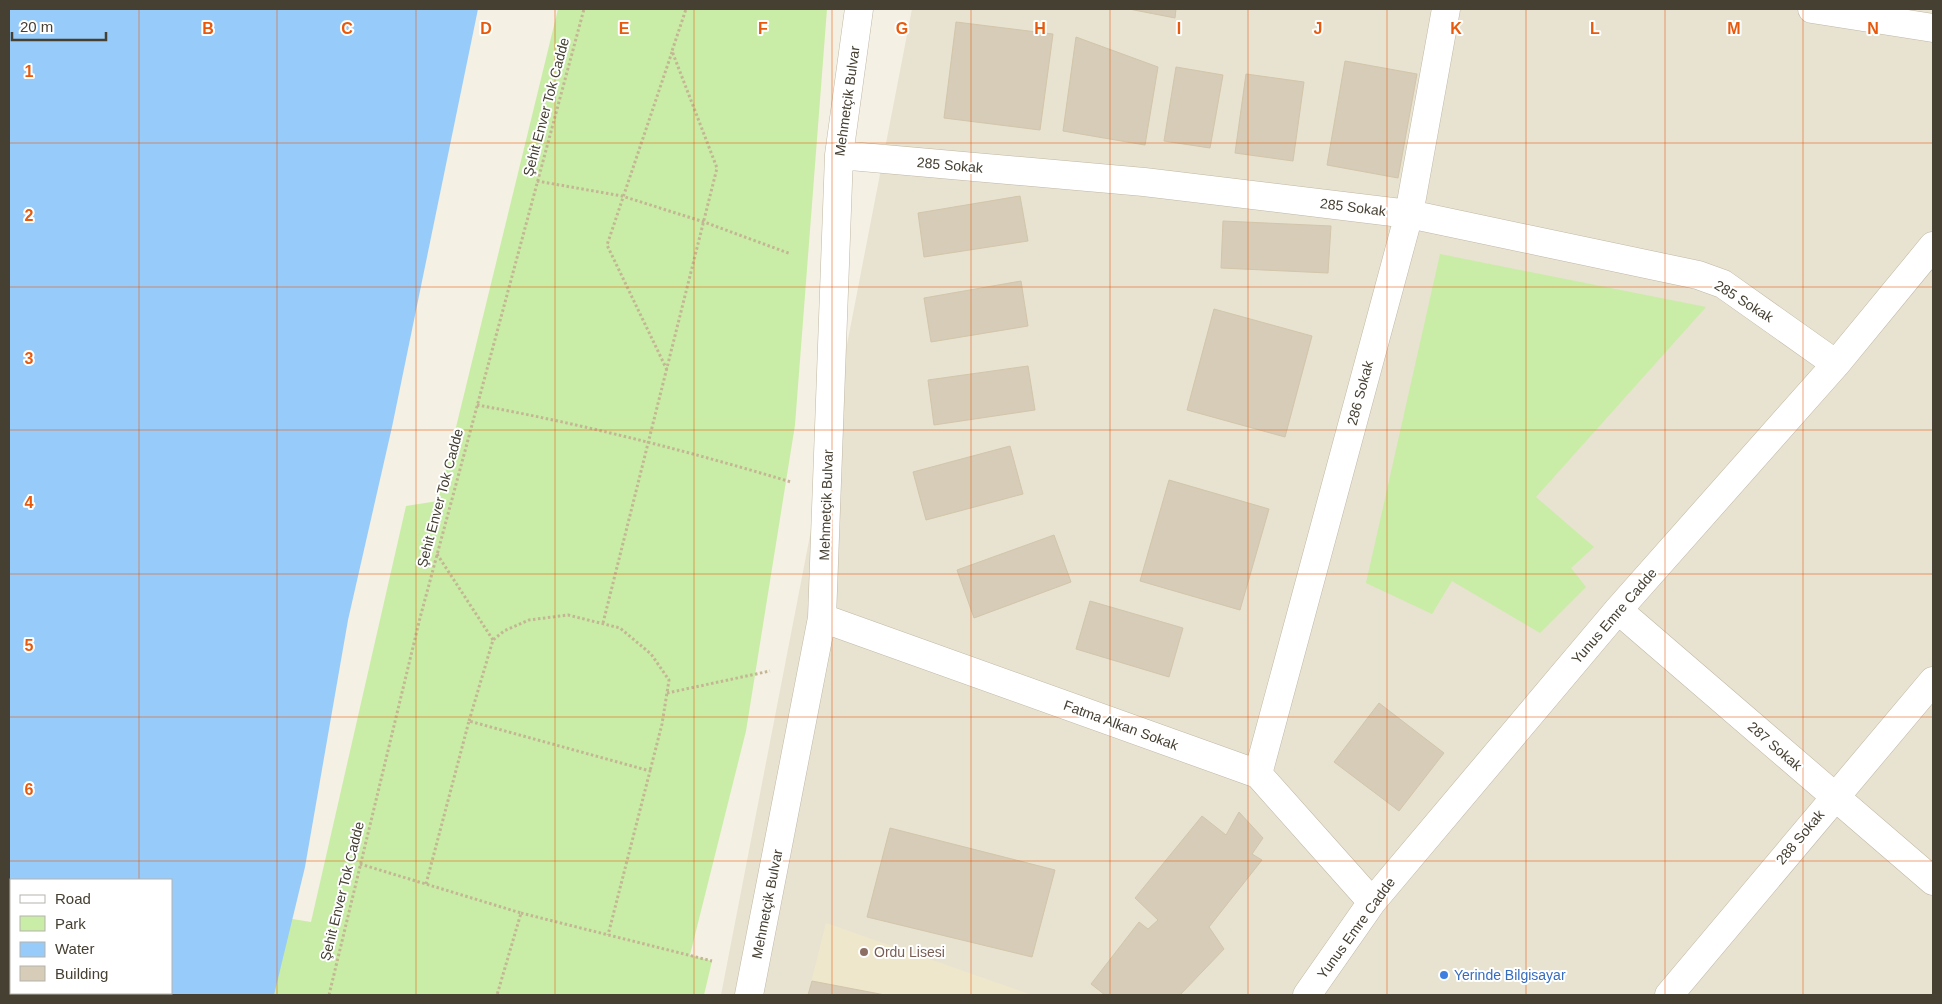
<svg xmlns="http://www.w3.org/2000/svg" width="1942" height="1004" viewBox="0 0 1942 1004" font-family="Arial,sans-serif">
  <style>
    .residential { fill: #e8e2d0 }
    .education { fill: #efe7cb }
    .green { fill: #c9eda6 }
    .water { fill: #97cbf9; fill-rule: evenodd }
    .building { fill: #d6ccb7; stroke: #d2c5aa }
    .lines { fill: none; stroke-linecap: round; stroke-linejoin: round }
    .minor-casing { stroke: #c0b8a5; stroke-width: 29 }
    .path { stroke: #c4b694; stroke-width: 3; stroke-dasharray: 2.5 2.5; stroke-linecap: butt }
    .minor { stroke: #fff; stroke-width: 28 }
    .grid { fill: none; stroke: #e8590c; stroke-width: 1; stroke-opacity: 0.55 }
    .education-dot { fill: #8d6e63; stroke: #fff; stroke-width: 2 }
    .shop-dot { fill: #3f7fe0; stroke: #fff; stroke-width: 2 }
    .labels { text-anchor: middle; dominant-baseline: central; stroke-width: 4; stroke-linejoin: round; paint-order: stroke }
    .street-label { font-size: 14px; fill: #464033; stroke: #fff }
    .education-label { font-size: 14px; fill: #785e54; stroke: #fff; text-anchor: start }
    .shop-label { font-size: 14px; fill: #366cbe; stroke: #fff; text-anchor: start }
    .grid-label { font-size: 16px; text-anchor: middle; font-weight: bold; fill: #e8590c; stroke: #fff; stroke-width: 4; stroke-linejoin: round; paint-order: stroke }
  </style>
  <rect width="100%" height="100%" fill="#f4f0e3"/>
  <path class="residential" d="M912,9H1933V995H721Z"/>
  <path class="education" d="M826,923L1032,995H808Z"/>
  <path class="green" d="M558,9H827L795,425L746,731L690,955L712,961L704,995H272L280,917L311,922L406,506L438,501Z
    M1440,254L1706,307L1536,497L1594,547L1571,568L1586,587L1540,633L1452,581L1432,614L1366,583Z"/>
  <path class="water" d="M9,9H478L392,427L348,620L305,867L274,995H9ZM11,880H171V993H11Z"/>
  <path class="building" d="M1129,9H1176L1175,18Z
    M956,22L1053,34L1040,130L944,118Z
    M1076,37L1158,67L1145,145L1063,131Z
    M1345,61L1417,74L1398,178L1327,165Z
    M1176,67L1223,75L1210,148L1164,141Z
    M1246,74L1304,82L1293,161L1235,153Z
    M1020,196L1028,241L924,257L918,213Z
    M1223,221L1331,226L1328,273L1221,268Z
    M1021,281L1028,326L931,342L924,298Z
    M1214,309L1312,336L1285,437L1187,410Z
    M1028,366L1035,410L934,425L928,380Z
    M1010,446L1023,494L926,520L913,472Z
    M1169,480L1269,509L1240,610L1140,581Z
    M1054,535L1071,582L974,618L957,570Z
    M1090,601L1183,628L1169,677L1076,649Z
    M1379,703L1444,753L1399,811L1334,762Z
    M1239,812L1263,838L1252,854L1262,860L1209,927L1224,949L1180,995H1105L1091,984L1139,922L1148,929L1158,920L1135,898L1202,816L1226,835Z
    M890,828L1055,870L1032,957L867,917Z
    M812,981L885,995H808Z"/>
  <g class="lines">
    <g class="minor-casing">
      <path id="minor" d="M1812,9L1933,28
        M839,155L1144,182L1409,214L1698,275L1723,284L1836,364
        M1618,610L1933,881
        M822,618L1258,774L1372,902
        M1258,774L1409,214L1446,9
        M749,995L822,618L839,155L859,9
        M1307,995L1372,902L1618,610L1836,364L1933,246
        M1669,995L1933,681"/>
    </g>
    <path class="path" d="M537,181L622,196L704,222L791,254
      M667,370L607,245L672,52
      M477,405C583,424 688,451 791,482
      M437,554L493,640
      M603,623L717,168L672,51L686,9
      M667,693L770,671
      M469,721L493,640L504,631L529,620L568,615L620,628L651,654L669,680L662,724L650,771
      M360,864L521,913L497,995
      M426,884L469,721L650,771L608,935
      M521,913L712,961
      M329,995L420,618L584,9"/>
    <use href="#minor" class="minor"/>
  </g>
  <path class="grid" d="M139,9V880M277,9V995M416,9V995M555,9V995M694,9V995M832,9V995M971,9V995M1110,9V995M1248,9V995M1387,9V995M1526,9V995M1665,9V995M1803,9V995M9,143H1933M9,287H1933M9,430H1933M9,574H1933M9,717H1933M9,861H1933M139,993V995"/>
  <circle class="education-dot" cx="864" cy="952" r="5"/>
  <circle class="shop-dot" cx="1444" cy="975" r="5"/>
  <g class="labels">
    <g class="street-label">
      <text transform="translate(847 101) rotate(-82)">Mehmetçik Bulvar</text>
      <text transform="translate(546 107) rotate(-75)">Şehit Enver Tok Cadde</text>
      <text transform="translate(950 165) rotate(5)">285 Sokak</text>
      <text transform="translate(1353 207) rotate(7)">285 Sokak</text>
      <text transform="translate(1744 301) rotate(32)">285 Sokak</text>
      <text transform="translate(1360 393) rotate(-75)">286 Sokak</text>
      <text transform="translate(440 498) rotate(-75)">Şehit Enver Tok Cadde</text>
      <text transform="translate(826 505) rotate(-88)">Mehmetçik Bulvar</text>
      <text transform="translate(1614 616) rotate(-49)">Yunus Emre Cadde</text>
      <text transform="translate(1121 725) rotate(20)">Fatma Alkan Sokak</text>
      <text transform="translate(1775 746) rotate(41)">287 Sokak</text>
      <text transform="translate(1800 837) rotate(-50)">288 Sokak</text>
      <text transform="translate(342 891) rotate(-76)">Şehit Enver Tok Cadde</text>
      <text transform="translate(767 904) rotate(-79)">Mehmetçik Bulvar</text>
      <text transform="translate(1356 928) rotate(-54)">Yunus Emre Cadde</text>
    </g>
    <g class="education-label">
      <text x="874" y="952">Ordu Lisesi</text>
    </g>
    <g class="shop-label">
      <text x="1454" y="975">Yerinde Bilgisayar</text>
    </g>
  </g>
  <g class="grid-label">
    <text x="208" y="34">B</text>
    <text x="347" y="34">C</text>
    <text x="486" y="34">D</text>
    <text x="624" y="34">E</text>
    <text x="763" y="34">F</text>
    <text x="902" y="34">G</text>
    <text x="1040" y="34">H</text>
    <text x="1179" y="34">I</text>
    <text x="1318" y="34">J</text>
    <text x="1456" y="34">K</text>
    <text x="1595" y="34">L</text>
    <text x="1734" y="34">M</text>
    <text x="1873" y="34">N</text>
    <text x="29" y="77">1</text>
    <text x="29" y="221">2</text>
    <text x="29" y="364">3</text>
    <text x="29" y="508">4</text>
    <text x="29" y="651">5</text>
    <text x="29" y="795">6</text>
  </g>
  <rect width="1942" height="1004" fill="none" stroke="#464033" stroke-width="20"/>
  <rect x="10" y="879" width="162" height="115" fill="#ffffff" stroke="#b5b3ad"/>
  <rect x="20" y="895" width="25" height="8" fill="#ffffff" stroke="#b5b3ad"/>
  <text x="55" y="904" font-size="15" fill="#464033">Road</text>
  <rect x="20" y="916" width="25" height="15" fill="#c9eda6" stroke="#b5b3ad"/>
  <text x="55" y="929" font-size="15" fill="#464033">Park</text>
  <rect x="20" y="942" width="25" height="15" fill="#97cbf9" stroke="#b5b3ad"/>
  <text x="55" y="954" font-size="15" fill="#464033">Water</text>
  <rect x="20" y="966" width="25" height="15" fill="#d6ccb7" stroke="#b5b3ad"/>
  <text x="55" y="979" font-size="15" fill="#464033">Building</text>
  <path d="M12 32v8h94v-8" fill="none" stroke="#464033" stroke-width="2.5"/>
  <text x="20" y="32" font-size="15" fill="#464033" stroke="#ffffff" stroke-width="4" paint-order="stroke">20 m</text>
</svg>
